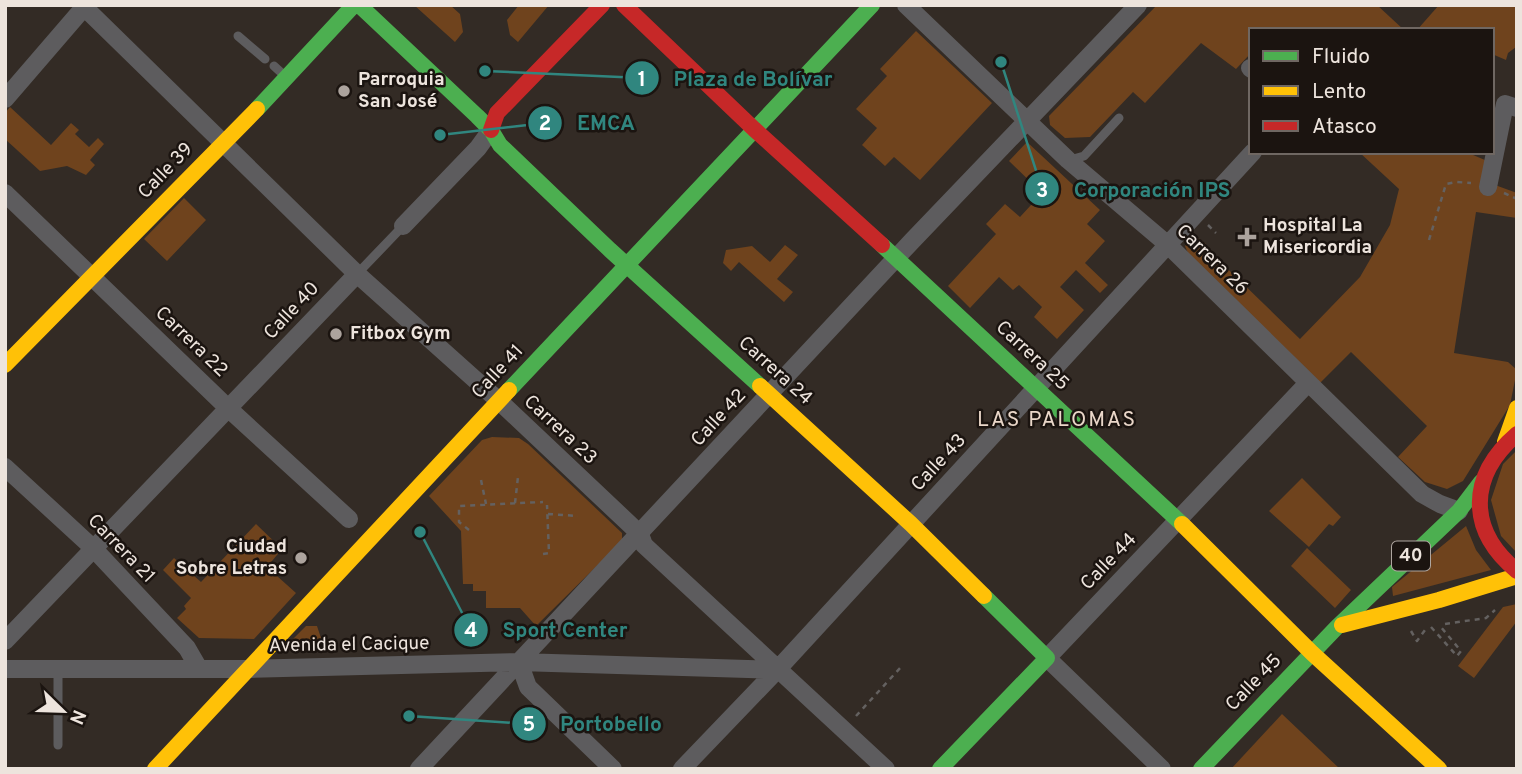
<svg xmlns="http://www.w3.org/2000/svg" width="1522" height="774" viewBox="0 0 1522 774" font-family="Overpass,sans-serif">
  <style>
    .green { fill: #6f431d }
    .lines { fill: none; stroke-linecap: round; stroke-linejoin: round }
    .path { stroke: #646160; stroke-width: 2.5; stroke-dasharray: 5 5; stroke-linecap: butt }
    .lane { stroke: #5d5c5e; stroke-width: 9 }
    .street { stroke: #5d5c5e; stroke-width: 18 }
    .fast { stroke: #4caf50; stroke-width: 16 }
    .slow { stroke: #ffc107; stroke-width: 16 }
    .jam { stroke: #c62828; stroke-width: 16 }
    .poi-dot { fill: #aca39d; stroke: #1b1410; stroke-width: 2.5 }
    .labels { text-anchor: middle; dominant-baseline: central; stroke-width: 5; stroke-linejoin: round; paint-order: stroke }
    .shield { fill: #1b1410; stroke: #aea6a0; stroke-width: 2 }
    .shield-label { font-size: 18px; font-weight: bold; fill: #ede4dd }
    .poi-label { font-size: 19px; font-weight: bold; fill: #ede4dd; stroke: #1b1410; text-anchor: start }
    .street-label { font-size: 19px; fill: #ede4dd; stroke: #1b1410 }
    .neighbourhood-label { font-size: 21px; letter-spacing: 2px; fill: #ead7c9; stroke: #1b1410 }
    .leader { fill: none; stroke: #30867f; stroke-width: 2.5 }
    .callout-dot { fill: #30867f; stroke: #1b1410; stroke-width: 2.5 }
    .mark-label { font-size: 21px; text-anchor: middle; font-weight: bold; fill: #fff }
    .callout-label { font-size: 21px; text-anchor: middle; font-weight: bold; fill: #30867f; stroke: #1b1410; stroke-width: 5; stroke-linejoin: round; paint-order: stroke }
  </style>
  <rect width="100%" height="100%" fill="#332b25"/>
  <path class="green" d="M414,5H450L460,14L463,32L455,42Z
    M519,5H549L518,42L510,35L507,20Z
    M1157,5H1377L1404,30H1251V53L1236,69L1201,43L1145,103L1133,92L1090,137L1065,138L1050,125L1049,116Z
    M1439,5H1517L1516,47L1508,53L1506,60L1492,54V30H1417Z
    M916,31L992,103L920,180L894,157L885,166L862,145L877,128L856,109L887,76L880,69Z
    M10,107L51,145L71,123L79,130L75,134L89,147L98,138L104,144L90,160L95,165L86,175L67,166L40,171L5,139V113Z
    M1027,142L1100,210L1087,224L1105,241L1085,263L1108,285L1100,293L1076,270L1060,287L1084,310L1057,339L1034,317L1042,307L1019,285L1013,290L999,277L970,308L948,286L996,234L986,224L1005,204L1020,217L1042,193L1009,161Z
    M1359,152H1466L1492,163L1484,181L1517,193V218L1476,212L1454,353L1508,362L1517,370L1510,405L1463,481L1447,489L1425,482L1398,457L1427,426L1351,352L1320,383L1190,258L1185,246L1194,235L1206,244L1204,246L1300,339L1360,277L1390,225L1399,189Z
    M184,198L206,220L167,261L144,239Z
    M785,245L798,255L777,279L793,292L784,302L739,262L731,271L723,263L726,250L752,246L770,262Z
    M492,437L519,438L528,444L622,533V541L536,626L520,608H486V591H473V584H463L461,531L429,496L482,440Z
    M1517,450V553L1501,536L1491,500L1503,464Z
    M1302,478L1341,517L1333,526L1329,524L1309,547L1269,511Z
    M256,524L282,549L267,567L296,593L254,639L199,638L177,618L186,609L184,606L191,598L163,570L174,558L201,582Z
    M1466,526L1476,550L1491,570L1393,596L1392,587Z
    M1307,548L1351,590L1335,608L1291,566Z
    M1517,604V621L1474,678L1458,666L1503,607Z
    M306,626H317L325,650L291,649L289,643Z
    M1282,714L1340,769H1231Z"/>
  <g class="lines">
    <path class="path" d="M1504,193L1517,199
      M1208,225L1216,233
      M1429,240L1446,184L1457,182L1471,183
      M481,480L486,504
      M515,503L518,477
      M548,514L578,516
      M469,530L459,522V506L543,502
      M543,554L549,553L547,505
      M1445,624L1486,618L1495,610
      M1431,627L1457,656L1461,651L1440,626
      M1411,631L1417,641L1425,630L1424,627
      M856,716L901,667"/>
    <path class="lane" d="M238,36L265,59
      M274,66L286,77
      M1070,160L1084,156L1119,118
      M357,274L403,226
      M58,745V668"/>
    <path class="street" d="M82,5L357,274L499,401L640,534L644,545L886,769
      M906,5L1068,160L1167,244L1422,494L1440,504L1459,511
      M1250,68L1251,69
      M5,99L86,5
      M1488,187L1505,104L1517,108
      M5,193L229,409L349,519
      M403,226L478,148L491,130
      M5,467L93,548L187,648L198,667
      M5,641L357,274
      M519,662L528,687L613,769
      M5,669H247L519,662L777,670
      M419,769L912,241L1138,5
      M682,769L777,670L1253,152
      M1162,769L1047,658L1308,383"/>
    <path class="fast" d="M359,5L477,116L491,130L500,145L610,250L760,386
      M257,109L354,5
      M882,245L1182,524
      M509,390L872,5
      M940,769L1047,658L984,596
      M1201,769L1337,627L1459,511L1481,482"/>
    <path class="slow" d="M5,365L257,109
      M760,386L911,524L984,596
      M1505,442L1517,408
      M1182,524L1312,653L1439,769
      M1342,625L1439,600L1517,576
      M155,769L509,390"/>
    <path class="jam" d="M624,5L754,129L882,245
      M491,130L497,113L602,5
      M1517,434C1468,476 1467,530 1517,571"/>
  </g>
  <g class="poi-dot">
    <circle cx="344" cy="91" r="7"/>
    <path d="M1243.5 226.5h7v7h7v7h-7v7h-7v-7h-7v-7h7z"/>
    <circle cx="336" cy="334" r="7"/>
    <circle cx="301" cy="558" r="7"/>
  </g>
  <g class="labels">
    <rect class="shield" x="1392" y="541.5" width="38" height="29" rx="5"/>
    <g class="shield-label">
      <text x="1411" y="556">40</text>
    </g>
    <g class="poi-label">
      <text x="358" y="80">Parroquia<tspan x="358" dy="22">San José</tspan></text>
      <text x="1263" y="226">Hospital La<tspan x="1263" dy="22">Misericordia</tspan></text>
      <text x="350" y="334">Fitbox Gym</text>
      <text x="287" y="547" text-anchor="end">Ciudad<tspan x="287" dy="22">Sobre Letras</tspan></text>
    </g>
    <g class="street-label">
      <text transform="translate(166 171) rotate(-46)">Calle 39</text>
      <text transform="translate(1212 260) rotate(44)">Carrera 26</text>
      <text transform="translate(292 311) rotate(-47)">Calle 40</text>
      <text transform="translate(191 342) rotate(44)">Carrera 22</text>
      <text transform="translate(1032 356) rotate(43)">Carrera 25</text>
      <text transform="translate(775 371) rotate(42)">Carrera 24</text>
      <text transform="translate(498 372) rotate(-47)">Calle 41</text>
      <text transform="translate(719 418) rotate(-47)">Calle 42</text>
      <text transform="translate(560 430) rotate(43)">Carrera 23</text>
      <text transform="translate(939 463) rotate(-47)">Calle 43</text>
      <text transform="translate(121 549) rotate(46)">Carrera 21</text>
      <text transform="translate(1109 562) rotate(-46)">Calle 44</text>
      <text transform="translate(349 645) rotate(-1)">Avenida el Cacique</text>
      <text transform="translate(1254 683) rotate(-46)">Calle 45</text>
    </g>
    <g class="neighbourhood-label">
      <text x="1057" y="420">LAS PALOMAS</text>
    </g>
  </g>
  <path class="leader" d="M485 71L642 78M440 135L545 123M1001 62L1042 189M420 532L471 630M409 716L529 724"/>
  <g class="callout-dot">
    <circle cx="485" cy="71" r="7"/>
    <circle cx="440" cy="135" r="7"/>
    <circle cx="1001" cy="62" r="7"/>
    <circle cx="420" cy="532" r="7"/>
    <circle cx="409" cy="716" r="7"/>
    <circle cx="642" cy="78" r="18"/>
    <circle cx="545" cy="123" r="18"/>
    <circle cx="1042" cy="189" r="18"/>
    <circle cx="471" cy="630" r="18"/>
    <circle cx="529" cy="724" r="18"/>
  </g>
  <g class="mark-label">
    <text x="642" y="86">1</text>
    <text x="545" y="130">2</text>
    <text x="1042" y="197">3</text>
    <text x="471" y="637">4</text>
    <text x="529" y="731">5</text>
  </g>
  <g class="callout-label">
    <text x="753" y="86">Plaza de Bolívar</text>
    <text x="606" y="130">EMCA</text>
    <text x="1152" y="197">Corporación IPS</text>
    <text x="565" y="637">Sport Center</text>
    <text x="611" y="731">Portobello</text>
  </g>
  <rect width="1522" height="774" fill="none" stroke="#ede4dd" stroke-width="14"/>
  <rect x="1249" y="28" width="245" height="126" fill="#1b1410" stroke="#6f6762" stroke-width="2"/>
  <rect x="1263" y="51" width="35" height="10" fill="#4caf50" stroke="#6f6762" stroke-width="2"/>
  <text x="1312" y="63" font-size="21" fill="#ede4dd">Fluido</text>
  <rect x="1263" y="86" width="35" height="10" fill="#ffc107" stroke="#6f6762" stroke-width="2"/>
  <text x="1312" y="98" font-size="21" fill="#ede4dd">Lento</text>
  <rect x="1263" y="121" width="35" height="10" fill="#c62828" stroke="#6f6762" stroke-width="2"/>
  <text x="1312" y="133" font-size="21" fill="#ede4dd">Atasco</text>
  <g transform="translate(63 711) rotate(113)" stroke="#1b1410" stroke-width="5" paint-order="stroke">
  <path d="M0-5L12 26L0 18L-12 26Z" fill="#ede4dd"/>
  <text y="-10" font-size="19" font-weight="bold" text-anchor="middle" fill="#ede4dd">N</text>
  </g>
</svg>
